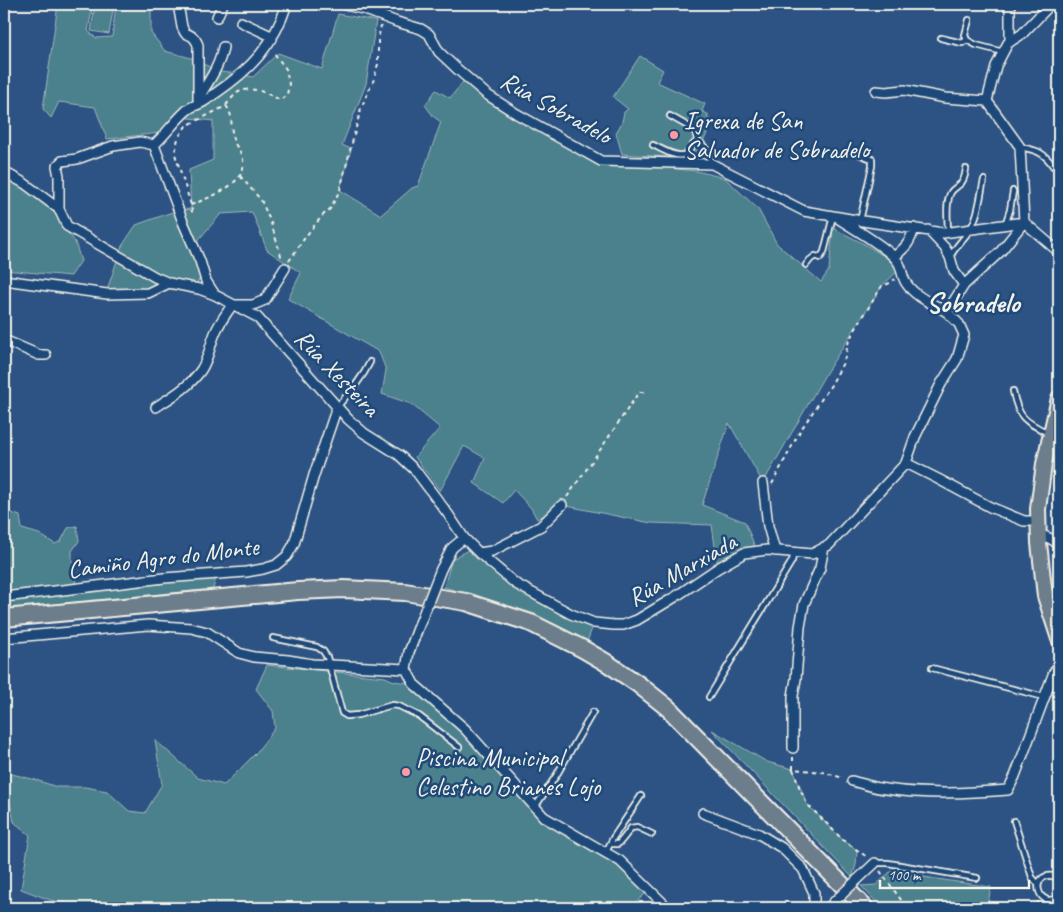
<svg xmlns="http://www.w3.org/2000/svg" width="1063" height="912" viewBox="0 0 1063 912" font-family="Caveat,sans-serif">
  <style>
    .green { fill: #4b808d; stroke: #a0b8ba }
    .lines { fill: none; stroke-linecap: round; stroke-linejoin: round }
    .lane-casing { stroke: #f4f1e8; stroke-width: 8 }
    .street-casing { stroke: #f4f1e8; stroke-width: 12 }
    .primary-casing { stroke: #f4f1e8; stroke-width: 18 }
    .highway-casing { stroke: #f4f1e8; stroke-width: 20 }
    .path { stroke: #f4f1e8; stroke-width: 2; stroke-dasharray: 4 4; stroke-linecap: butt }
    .lane { stroke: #1f4a7a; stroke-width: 4.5 }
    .street { stroke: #1f4a7a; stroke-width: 9 }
    .primary { stroke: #6c7d8b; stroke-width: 14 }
    .highway { stroke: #6c7d8b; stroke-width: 16 }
    .street-bridge-casing { stroke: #f4f1e8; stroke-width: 12; stroke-linecap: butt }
    .street-bridge { stroke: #1f4a7a; stroke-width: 9 }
    .poi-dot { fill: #ff9aa2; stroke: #1f4a7a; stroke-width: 2 }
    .labels { text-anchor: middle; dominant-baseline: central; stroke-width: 5; stroke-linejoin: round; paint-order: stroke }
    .street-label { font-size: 25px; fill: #f4f1e8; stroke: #1f4a7a }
    .poi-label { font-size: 25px; fill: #f4f1e8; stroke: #1f4a7a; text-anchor: start }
    .quarter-label { font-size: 28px; font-weight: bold; fill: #f4f1e8; stroke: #1f4a7a }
  </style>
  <rect width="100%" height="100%" fill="#2c5383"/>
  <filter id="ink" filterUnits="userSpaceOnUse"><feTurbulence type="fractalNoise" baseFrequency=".02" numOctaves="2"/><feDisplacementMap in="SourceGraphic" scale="10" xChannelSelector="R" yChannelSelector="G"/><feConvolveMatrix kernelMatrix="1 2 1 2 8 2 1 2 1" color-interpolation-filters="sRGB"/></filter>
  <g filter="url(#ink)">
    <path class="green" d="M58,4H93L88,31L96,38L112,37L116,4H151V33L165,51L191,58L220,72L240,74L253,77L278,53L322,69L338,14L376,21L366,84L342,145L351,149L340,190L381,215L412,188L418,186L441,122L434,117L425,105L436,90L450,98L467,77L495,99L601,161L696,171L725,178L758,209L777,244L821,282L829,270L833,228L866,245L902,267L882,286L826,373L763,483L729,423L702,505L745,522L757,552L718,568L712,525L651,523L562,505L537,519L531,508L514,490L503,503L474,483L485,458L464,446L440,491L415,457L440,428L411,404L382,394L386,370L379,352L288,299L301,273L267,250L252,212L221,214L193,246L201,277L195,286L187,283L148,293L113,294L108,287L122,246L136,225L178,210L191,209L189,170L213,160V121L181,117L160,133L107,139L95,107L59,102L51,118L43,109Z
      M95,4H114L109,34L91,31Z
      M640,56L663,70L657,82L705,104L702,111L709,115L707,118L711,120L709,124L711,125L703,142L699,146L696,154L681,161L668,157L622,154L616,133L622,122L624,112L628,109L613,97Z
      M4,172L24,183L55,214L75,242L81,261L71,276L4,270Z
      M6,511L20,516L22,529L39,534L55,544L61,541L68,528L77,526L79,541L72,551V560L76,580L72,588L217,574L213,589L4,609V514Z
      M468,550L514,589L594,623L587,642L550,623L488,600L444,587L452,559Z
      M267,665L385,677L394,681L407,683L481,742L547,812L620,861L646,893L630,908H75L74,905L50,900L21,889L30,835L14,822L7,788L4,787V772L36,780L57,787H85L107,791L129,811L145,813L162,784L155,740L198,778L224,785L256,753L275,728L273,711L256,689Z
      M712,730L767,762L793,769L807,804L843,840L857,850L856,865L852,877Z
      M890,872L991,887L987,908H882L861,886L876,885Z"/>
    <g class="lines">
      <g class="lane-casing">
        <path id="lane" d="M969,20L965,35L967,40L976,45L1003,52
          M941,38L962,43L967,40
          M670,116L693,129L696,134L697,141
          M653,145C662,149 677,159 686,154C691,151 692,144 697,141C707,146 709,154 712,164
          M1020,147C1036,150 1044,152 1053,166
          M860,221L872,166V159L861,155
          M1005,225L1010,210L1013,191
          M948,232C948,221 945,202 951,192C954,188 957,187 960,184C965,180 965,174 966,169
          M950,257C955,247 963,240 969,231C979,216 980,196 984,180
          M806,265L810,260L815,256L820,258L824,252L833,216
          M1013,391C1018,419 1026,422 1050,434
          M337,407C350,392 362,379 370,362
          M273,638L317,647L323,651L327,657L342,713L347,716L358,715L392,705L399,706L419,716L459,747
          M932,668L1044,697
          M709,697L792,561L794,552
          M535,807L556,776L593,712
          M1014,821L1032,877L1038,884
          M610,844C610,844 618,844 618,844C620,843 629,831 631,828L637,827L652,834
          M606,852L613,838L641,796
          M875,863H888L977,878
          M1059,880C1056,877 1053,875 1048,876C1029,879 1041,911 1059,896"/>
      </g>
      <g class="street-casing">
        <path id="street" d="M178,4L182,27L185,33C192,36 195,37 198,45V99
          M287,4C274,45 251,69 216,93C212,96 208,99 203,102C198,105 191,106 186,111C175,121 166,134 154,145L140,142L113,146L77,159L62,161L57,166L59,176V209L67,226L155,277L169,283L199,289L215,295L257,317L348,419L364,433L399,455L415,470L448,514L464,538L479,553L492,551L541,526L562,505
          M341,4L367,10
          M364,4L368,11L397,22L421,29L429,34L439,52L456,68L486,94L517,114L601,161L712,164L804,211L856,220L943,233L1024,222L1059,252
          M217,17L223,4
          M241,22L269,35L272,39
          M1010,42V4
          M876,91L886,92L904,90L945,98L987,101
          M198,99C208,82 220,66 223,47
          M154,145L183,222L200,261L206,281L215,295
          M4,172L24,183L59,209
          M839,219C856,230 878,242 893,256C904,266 900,274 906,283C915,297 933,304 947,312
          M928,230L945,248L950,257L954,271L964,285
          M894,257C906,247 910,243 914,228
          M4,280L107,294L148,293L169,283
          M4,340L39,355H46
          M156,407C173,396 189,387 201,370C209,358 210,344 216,331C220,322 227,313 232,305H253L265,300L285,268
          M763,483L768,526L775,551
          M1038,521H1024L990,507L938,479L906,463L915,437L941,384L957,359L964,335L959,324L947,312L964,285L1001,251L1024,222L1020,147L987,101L996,66L1008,43L1022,34L1051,4
          M1038,535C1047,536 1053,539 1059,545
          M479,553L516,584L571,614L594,623L614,625H623L637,620L675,597L718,568L744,553L767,550L812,554L829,545L906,463
          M441,569L452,548L464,538
          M4,597L164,578L246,572L263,569L276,565L287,556L294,544L314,475L337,407
          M420,623L409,652L406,669L414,684L465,729L544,817L620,861L668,908
          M4,638L148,625L191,628L207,632L239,653L254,657L288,660L312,664L406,669
          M793,748V696L796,679L800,627L804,604L820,568L824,547
          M852,781C864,784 875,788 886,789C927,795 967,793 1008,790L1015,776L1054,672L1059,665
          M703,813L759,834L782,848L803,869L814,893V908
          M857,880L875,863
          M829,908L835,901"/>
      </g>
      <g class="primary-casing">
        <path id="primary" d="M1059,398L1044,464L1038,509L1039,543L1045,596L1059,639"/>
      </g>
      <g class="highway-casing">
        <path id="highway" d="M4,618L298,591L344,589L405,592L466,602L531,623L583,649L607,663L638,684L668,708L865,908"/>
      </g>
      <path class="path" d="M226,105C229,102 233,96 237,93C251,84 268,94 280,100L287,95L289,84L286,69L274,53
        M240,176L261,200L271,223L282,259
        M191,205C208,198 248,184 243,160C242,152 235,146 233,139C230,127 234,114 226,106L186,126L178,138L175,154L191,205L192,212L191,214
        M289,261L306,236L322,216L330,209L340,190L361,108L373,82L378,64V39L381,26
        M772,484L800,431L831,385L844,361L849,340L861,320L882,286L890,283L895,279
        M567,497L600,450L639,392H645
        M793,757V769L823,772L843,778
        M793,769L800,789L807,804L843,840L867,857
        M880,871L907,908
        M1029,908L1039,902"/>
      <use href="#lane" class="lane"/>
      <use href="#street" class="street"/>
      <use href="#primary" class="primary"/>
      <use href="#highway" class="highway"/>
      <g class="street-bridge-casing">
        <path id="street-bridge" d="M420,623L441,569
          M835,901L857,880"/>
      </g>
      <use href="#street-bridge" class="street-bridge"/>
    </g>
  </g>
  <g class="poi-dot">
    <circle cx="674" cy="135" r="5"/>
    <circle cx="406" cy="772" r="5"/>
  </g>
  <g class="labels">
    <g class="street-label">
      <text transform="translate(556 108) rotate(29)">Rúa Sobradelo</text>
      <text transform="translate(337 373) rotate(46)">Rúa Xesteira</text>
      <text transform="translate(163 558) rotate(-7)">Camiño Agro do Monte</text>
      <text transform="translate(682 570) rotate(-30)">Rúa Marxiada</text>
    </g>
    <g class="poi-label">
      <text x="684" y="121">Igrexa de San<tspan x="684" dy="29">Salvador de Sobradelo</tspan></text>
      <text x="416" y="758">Piscina Municipal<tspan x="416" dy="29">Celestino Brianes Lojo</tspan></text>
    </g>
    <g class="quarter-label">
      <text x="973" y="302">Sobradelo</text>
    </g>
  </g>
  <rect width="1063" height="912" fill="none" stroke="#1f4a7a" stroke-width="20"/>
  <rect x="10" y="10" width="1043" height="892" fill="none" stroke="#f4f1e8" stroke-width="2" filter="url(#ink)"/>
  <path d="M880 880v8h149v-8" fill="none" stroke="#f4f1e8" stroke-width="2.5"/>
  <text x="888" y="880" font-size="15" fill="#f4f1e8" stroke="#1f4a7a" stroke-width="4" paint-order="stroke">100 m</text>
</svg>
